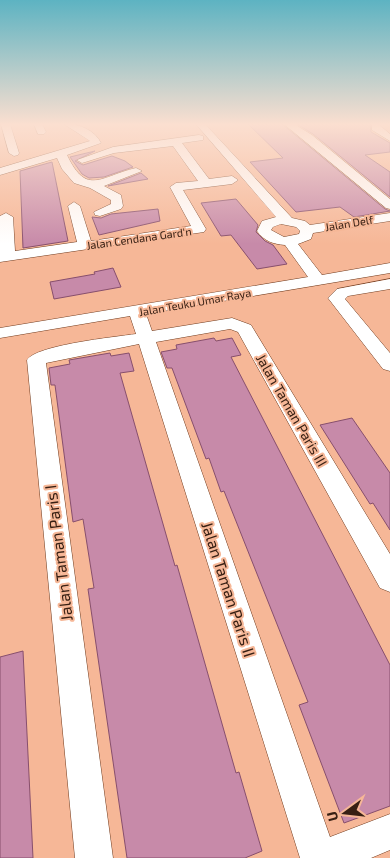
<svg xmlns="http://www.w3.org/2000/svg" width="390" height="858" viewBox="0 0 390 858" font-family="'Exo 2',sans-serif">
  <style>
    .building { fill: #c78aa9; stroke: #874f6d }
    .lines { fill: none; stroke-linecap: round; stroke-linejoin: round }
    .street-casing { stroke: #713c1f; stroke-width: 1 }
    .street { fill: #fff; fill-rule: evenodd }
    .labels { text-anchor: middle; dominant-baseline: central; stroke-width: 4; stroke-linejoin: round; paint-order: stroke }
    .far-street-label { font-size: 11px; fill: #382014; stroke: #f6b797 }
    .street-label { font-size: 14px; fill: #382014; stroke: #f6b797 }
    .near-street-label { font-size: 16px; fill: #382014; stroke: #f6b797 }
  </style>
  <rect width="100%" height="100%" fill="#f6b797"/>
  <path class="building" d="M248,124H282L385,209L390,211L354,217L340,207L296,212L250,162L283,158Z
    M297,124H370L371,132L390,143V152L365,155L390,172V197L313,134Z
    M95,151L75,161L83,165L112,156L125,161L133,167L104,177L89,178L82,174L70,157Z
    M52,162L68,241L23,248L20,171Z
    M141,173L148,179L108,186Z
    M236,199L258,225L256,232L265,241L273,245L287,264L257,269L231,235L221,236L201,203Z
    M158,209L160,221L99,235L92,217L101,218L111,214Z
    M113,268L121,287L54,299L50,282L95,274L94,272Z
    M214,338L216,341L232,338L241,355L231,357L390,665V806L344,823L299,705L308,702L224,491L221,492L209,458L206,459L172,368H167L161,352L177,349L176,345Z
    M110,353L111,356L129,353L134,371L120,373L175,566L177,565L236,773L239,772L262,851L245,858H127L88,589L94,588L83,519L73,522L55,385H51L49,368L70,364L69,360Z
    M352,418L390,473V530L373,503L370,504L320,425Z
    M23,651L33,858H0V657Z"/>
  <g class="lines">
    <g class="street-casing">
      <path id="street" d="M1,124H10L19,153L18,155L14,156L9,153Z
        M34,124H42L46,132L44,134H38Z
        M64,124C78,123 95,130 101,143L67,155C87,197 101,176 136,168L142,171L104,186L121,195L123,206L121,209L100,216L95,215L94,212L111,204V200L90,188L74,183L62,169L57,158L0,175V168L90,141Z
        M196,124H205L292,218L305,221L310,225L390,213V221L313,233L311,239L298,244L322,275L390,263V273L146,314L152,331L232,318L251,325L390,554V592L380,588L238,332L230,329L156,342L330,837L390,814V850L371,858H300L139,344L46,363L113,858H75L27,360C36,345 115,337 136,334L130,316L0,338V328L308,277L285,245C273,244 264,241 257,231L262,221L276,217ZM281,224L296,227L300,231L299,234L284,237L271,230L273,227Z
        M284,124H294L312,135L390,199V209L386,208Z
        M372,124H378L390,134V141L372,130Z
        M199,135L203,136V140L182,143L209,179L232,176L238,180L232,184L183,190L206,229L204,232L0,262V216L6,213L13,217L15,251L77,242L68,206L74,202L80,206L91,241L191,226L170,187L176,183L198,181L173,146L114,153L82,163L77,160L113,147Z
        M390,279V289L348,296L345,299L390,353V371L383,369L328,298L337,289Z"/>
    </g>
    <use href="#street" class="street"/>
  </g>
  <linearGradient id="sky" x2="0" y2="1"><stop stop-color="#5db3c2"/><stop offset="0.51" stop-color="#fbdfd0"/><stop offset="1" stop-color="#fbdfd0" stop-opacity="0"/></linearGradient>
  <rect width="390" height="244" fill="url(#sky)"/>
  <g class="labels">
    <g class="far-street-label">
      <text transform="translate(349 223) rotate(-9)">Jalan Delf</text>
      <text transform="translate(139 238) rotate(-8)">Jalan Cendana Gard'n</text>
      <text transform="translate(195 302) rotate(-10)">Jalan Teuku Umar Raya</text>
    </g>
    <g class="street-label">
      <text transform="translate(292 410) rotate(60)">Jalan Taman Paris III</text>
    </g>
    <g class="near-street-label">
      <text transform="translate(58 553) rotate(-97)">Jalan Taman Paris I</text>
      <text transform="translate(229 589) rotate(72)">Jalan Taman Paris II</text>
    </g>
  </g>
  <g transform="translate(345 813) rotate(255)" stroke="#f6b797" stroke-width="4" paint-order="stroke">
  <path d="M0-4L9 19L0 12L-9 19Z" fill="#382014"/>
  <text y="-8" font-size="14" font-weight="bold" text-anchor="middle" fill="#382014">U</text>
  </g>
</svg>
